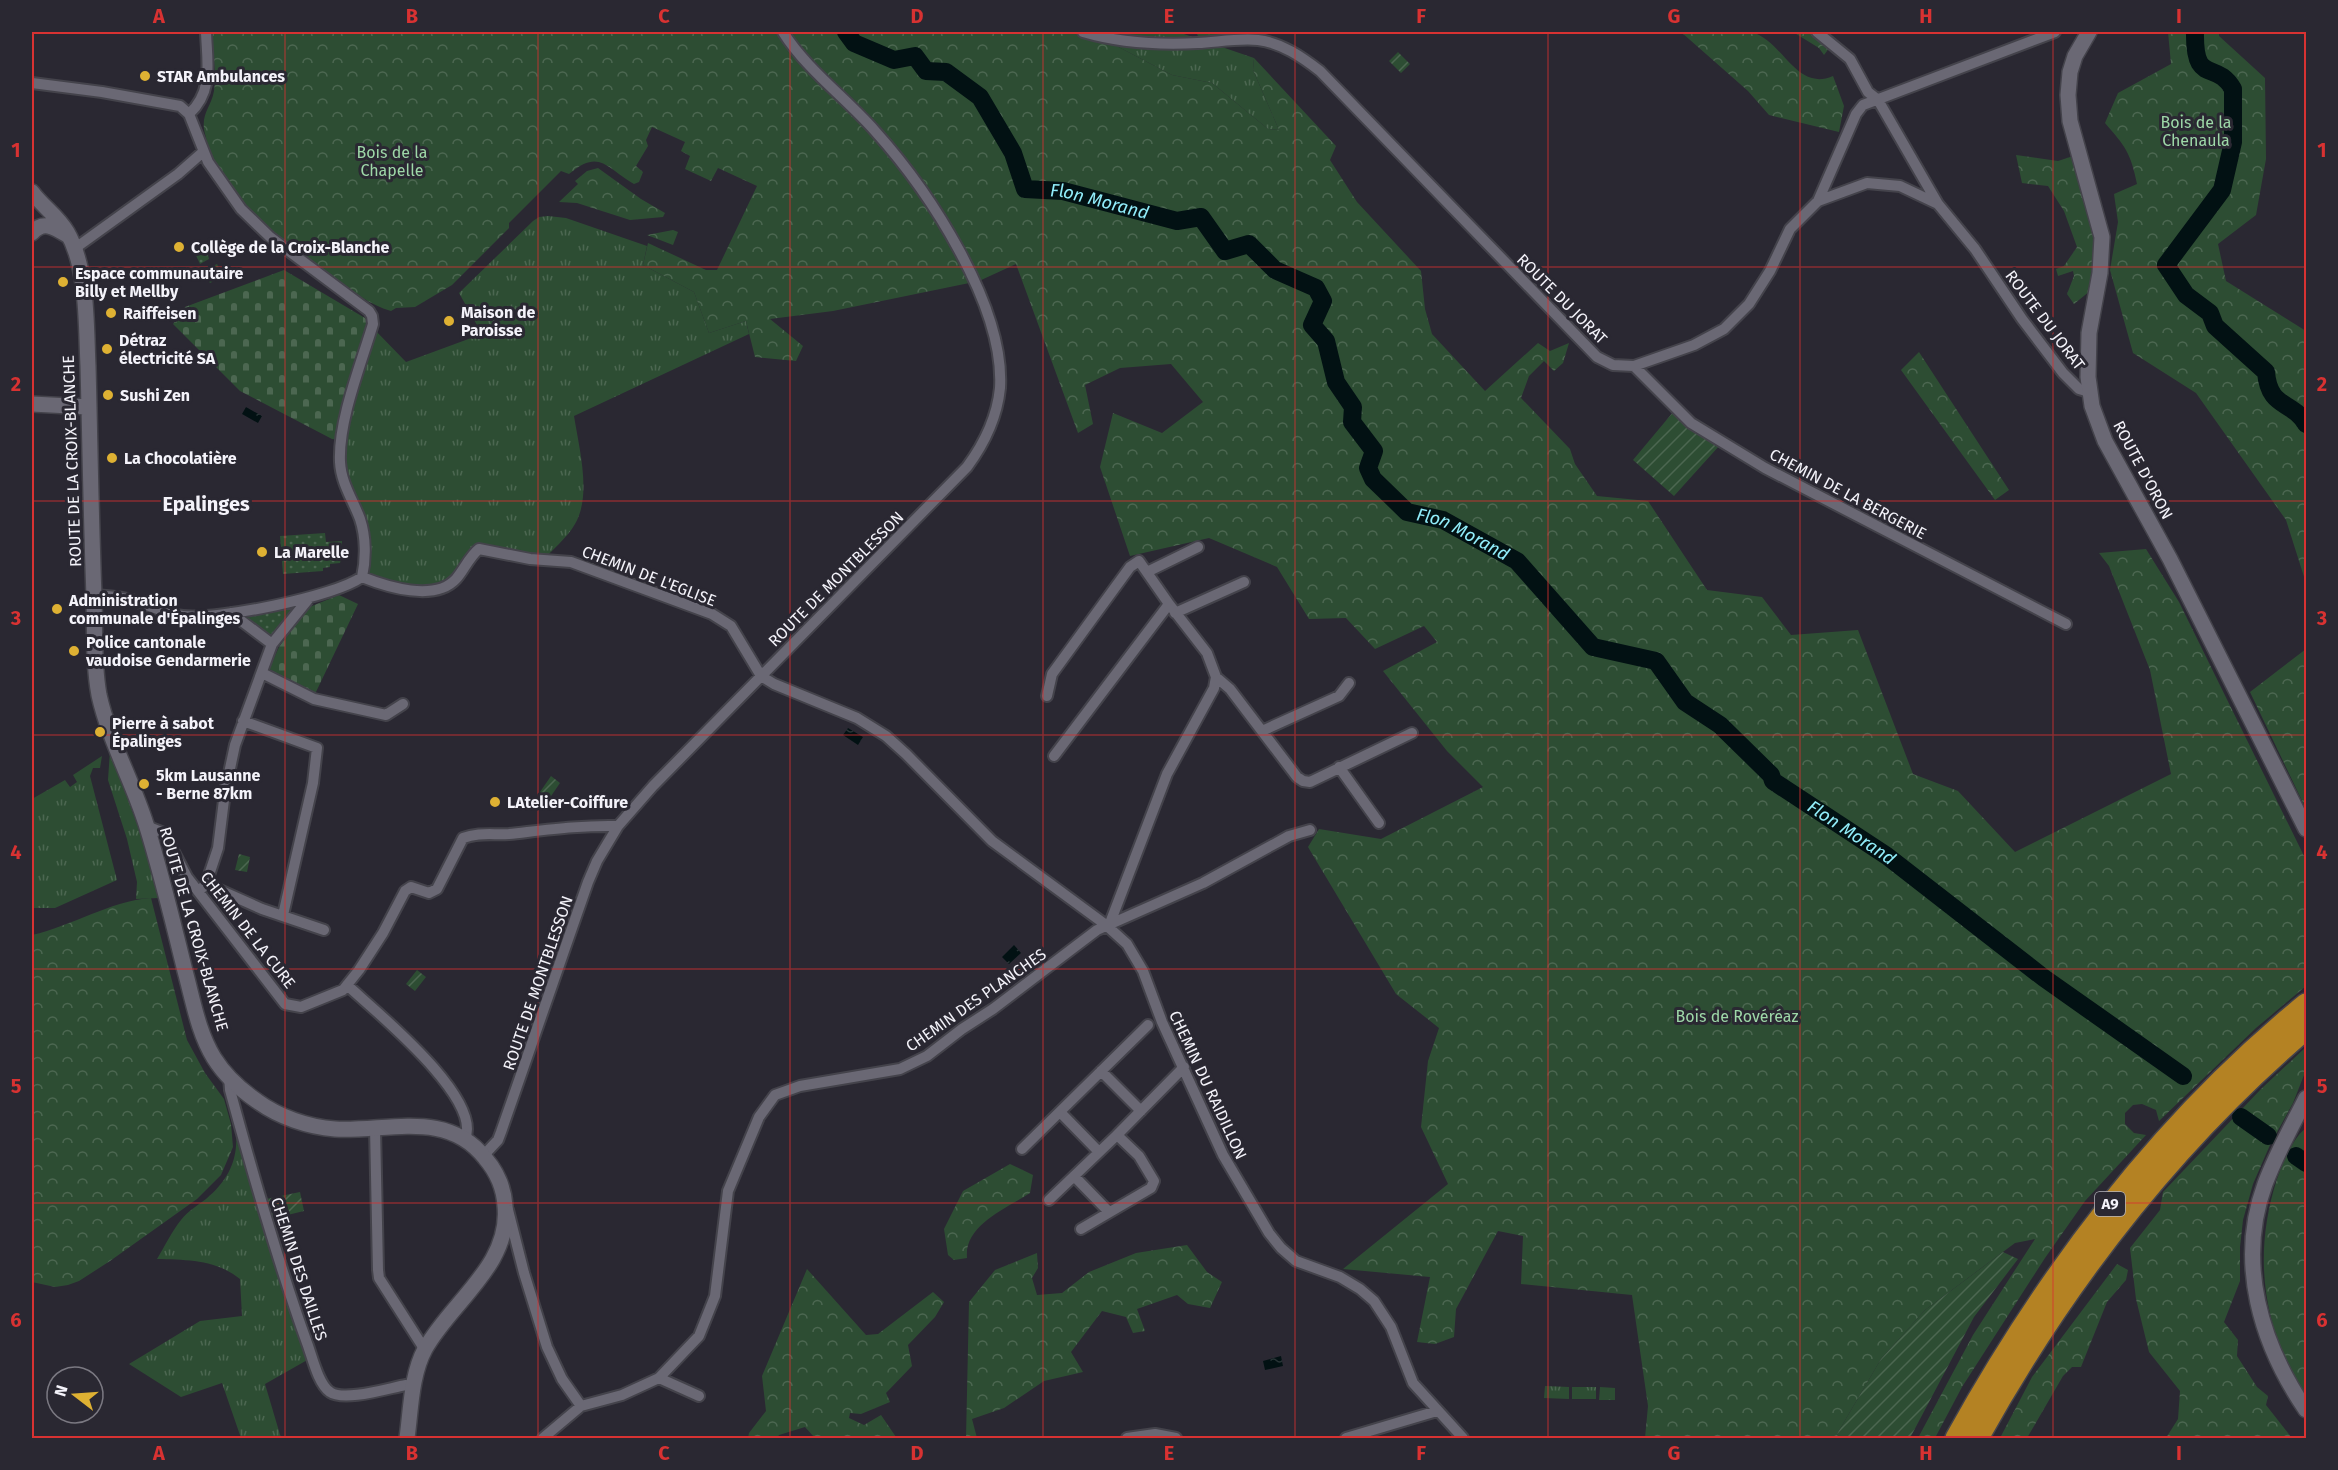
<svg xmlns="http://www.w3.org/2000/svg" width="2338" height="1470" viewBox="0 0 2338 1470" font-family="'Fira Sans',sans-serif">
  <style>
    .grass { fill: url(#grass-tufts) }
    .forest { fill: url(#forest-crowns) }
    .cemetery { fill: url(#cemetery-stones) }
    .park { fill: url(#park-dots) }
    .garden { fill: url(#garden-furrows) }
    .water { fill: url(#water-ripples) }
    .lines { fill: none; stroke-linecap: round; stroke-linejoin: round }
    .river { stroke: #021113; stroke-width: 18 }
    .street-casing { stroke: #44434b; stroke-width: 14 }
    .secondary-casing { stroke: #44434b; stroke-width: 18 }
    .highway-casing { stroke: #44434b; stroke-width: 24 }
    .street { stroke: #6a6874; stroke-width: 10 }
    .secondary { stroke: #6a6874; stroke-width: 15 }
    .highway { stroke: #b48223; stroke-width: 21 }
    .grid { fill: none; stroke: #d83232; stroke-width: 1.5; stroke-opacity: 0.55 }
    .poi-dot { fill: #deb133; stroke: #2a2832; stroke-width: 2 }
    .labels { text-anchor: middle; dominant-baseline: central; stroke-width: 6; stroke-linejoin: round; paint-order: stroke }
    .shield { fill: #2a2832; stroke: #b7b6be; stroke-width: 1.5 }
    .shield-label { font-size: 15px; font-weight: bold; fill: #f4f3fa }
    .poi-label { font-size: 16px; font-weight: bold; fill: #f4f3fa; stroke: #2a2832; text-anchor: start }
    .park-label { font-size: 16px; fill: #9ed8a8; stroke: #2a2832 }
    .street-label { font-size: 16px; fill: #f4f3fa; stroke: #2a2832 }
    .water-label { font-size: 18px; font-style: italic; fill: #91edfa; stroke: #2a2832 }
    .quarter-label { font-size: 20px; font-weight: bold; fill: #f4f3fa; stroke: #2a2832 }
    .neatline { fill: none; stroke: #d83232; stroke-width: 2 }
    .grid-label { font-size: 20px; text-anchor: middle; font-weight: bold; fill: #d83232 }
  </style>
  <defs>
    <pattern id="grass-tufts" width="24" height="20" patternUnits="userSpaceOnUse" patternTransform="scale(1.5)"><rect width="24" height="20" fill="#2d4d33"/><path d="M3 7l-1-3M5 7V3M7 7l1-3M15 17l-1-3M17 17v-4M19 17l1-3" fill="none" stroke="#4c6751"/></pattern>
    <pattern id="forest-crowns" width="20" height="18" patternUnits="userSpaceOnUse" patternTransform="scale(1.5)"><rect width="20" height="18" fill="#2d4d33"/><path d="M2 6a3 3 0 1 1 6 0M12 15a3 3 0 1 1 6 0" fill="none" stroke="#4c6751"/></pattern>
    <pattern id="cemetery-stones" width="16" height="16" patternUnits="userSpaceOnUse" patternTransform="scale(1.5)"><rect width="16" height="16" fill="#2d4d33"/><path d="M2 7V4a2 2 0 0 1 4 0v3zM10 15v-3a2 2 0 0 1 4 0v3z" fill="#4c6751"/></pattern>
    <pattern id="park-dots" width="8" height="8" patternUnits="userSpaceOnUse" patternTransform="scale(1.5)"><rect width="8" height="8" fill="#2d4d33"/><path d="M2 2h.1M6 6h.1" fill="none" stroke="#4c6751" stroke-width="1.8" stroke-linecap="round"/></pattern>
    <pattern id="garden-furrows" width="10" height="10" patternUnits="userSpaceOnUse" patternTransform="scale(1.5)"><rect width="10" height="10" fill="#2d4d33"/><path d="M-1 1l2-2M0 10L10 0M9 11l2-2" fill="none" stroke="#4c6751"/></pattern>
    <pattern id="water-ripples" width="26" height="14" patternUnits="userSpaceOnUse" patternTransform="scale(1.5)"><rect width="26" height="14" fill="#021113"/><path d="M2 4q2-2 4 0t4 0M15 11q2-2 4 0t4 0" fill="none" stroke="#283436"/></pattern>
  </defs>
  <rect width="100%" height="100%" fill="#2a2832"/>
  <path class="grass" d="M1100,32H1178L1254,58L1253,70L1279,130L1268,129L1212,83L1172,75L1109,42Z
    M548,216L566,218L647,246L643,265L694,292L709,333L746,321L749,334L574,416C579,448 592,495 575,524C567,538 552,550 540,563L476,548L451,583L430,594L361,578L365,548L341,472L342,440L373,328L406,362L482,334L459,293L533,221L539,217Z
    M110,751L143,840L158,898L136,899L137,882L127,839L108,780Z
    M102,756L100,768H93L90,776L117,880L55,908H32V799L65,780L70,787L77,782L73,775Z
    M235,1126L309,1359L265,1384L281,1438H241L222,1383L181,1397L129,1364L200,1321L242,1316L240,1279C215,1259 187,1260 157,1259C165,1246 172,1231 181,1220C188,1211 198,1205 206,1199C230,1179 240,1156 235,1126Z
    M1545,1386L1569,1387V1399L1544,1398Z
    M1572,1387H1596V1399H1572Z
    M1600,1387L1615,1388V1400H1599Z"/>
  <path class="forest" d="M211,32H1100L1109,42L1172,75L1212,83L1268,129L1279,130L1253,70L1254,58L1336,146L1330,160L1357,202L1421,271L1425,309L1432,334L1485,391L1538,343L1550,351L1569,343L1563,363L1554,371L1544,361L1529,376L1521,398L1570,449L1575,464L1597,496L1648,501L1707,590L1762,597L1791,635L1858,630L1913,774L1958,791L2015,852L2171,774L2150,670L2109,566L2099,553L2146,549L2179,602L2306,860V986L2256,1028L2159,1121L2156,1110L2142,1104L2133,1105L2125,1113V1124L2134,1133L2146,1135L2085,1201L2045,1258L1962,1387L1935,1438H1918L1973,1335L2035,1239L2015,1243L1925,1310L1881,1359L1837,1434L1839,1438H1645L1648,1406L1632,1295L1521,1284L1523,1236L1498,1231L1456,1309L1454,1337L1435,1344L1417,1342L1430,1277L1343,1269L1448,1184L1421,1127L1428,1061L1439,1028L1396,994L1308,847L1319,829L1381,839L1483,787L1447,751L1383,671L1437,642L1424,626L1375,649L1346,618L1309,619L1277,567L1209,538L1130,556L1100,467L1113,413L1162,433L1203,402L1171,364L1120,368L1085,385L1093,424L1078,433L1016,264L979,281L833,311L770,319L803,346L796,361L755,357L746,321L709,333L694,292L643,265L648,243L706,270H717L757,186L718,168L711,181L685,169L690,156L681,151L685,142L652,127L646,140L648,146L636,166L643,172L639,182L634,184C606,168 600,148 569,174L561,171L509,223V228L452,285L415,307L396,308L391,311C370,305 354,292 336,280C287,247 219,195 205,134C200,114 211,108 214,91C217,72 212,50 211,32Z
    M1681,32C1699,31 1736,28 1752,32C1784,42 1796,92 1833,76L1844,106L1839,132L1769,115L1748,91Z
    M1793,32H1828L1830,47L1824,55L1819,48Z
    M2168,32H2219V36L2265,78L2266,159L2256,215L2218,244L2226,281L2306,331V583L2286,520L2196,393L2133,353L2110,270L2118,222L2114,194L2137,184C2131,153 2125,146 2105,123L2118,93L2171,64Z
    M2016,155L2058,161L2073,156L2093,229L2097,251L2090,291L2074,304L2067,294L2074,276L2073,271L2058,276L2056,269L2064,266L2077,247L2064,211L2048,186L2022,183Z
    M598,168L641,199L665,213L663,217L630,220L577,203L559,202L578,184L575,181L587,171Z
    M673,230L678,232L673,245L647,235Z
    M1919,352L2009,490L1995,500L1901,370Z
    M2306,649V809L2250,692Z
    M151,898L187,1040L205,1073L224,1099L231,1124L233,1147L221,1175L197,1199L110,1261L79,1281L68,1285L55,1287L32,1282L33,1271L32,1266V935C72,926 110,901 151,898Z
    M2306,1047V1070L2293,1103L2270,1145L2253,1184L2243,1220L2240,1247V1281L2224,1322L2238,1340L2237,1356L2257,1387L2268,1396L2266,1405L2292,1438H2166L2178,1419L2180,1391L2149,1352L2136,1299L2130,1248L2160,1210L2163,1192L2261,1089Z
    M2306,1128V1398C2263,1329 2252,1257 2277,1179C2283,1162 2292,1139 2306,1128Z
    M1010,1164L1033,1175L1030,1193C1006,1209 964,1225 967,1258L954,1260L948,1255L944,1229L963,1191Z
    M1187,1245L1207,1272L1222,1282L1210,1308L1188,1304L1177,1295L1137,1309L1145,1331L1133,1333L1126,1317L1102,1311L1071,1352L1083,1372L1044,1381L1004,1408L972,1419L977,1438H966L969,1302L995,1270L1037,1253L1038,1268L1032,1278L1037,1295L1062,1293L1089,1272L1136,1253Z
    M2117,1264L2128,1270L2126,1280L2107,1302L2081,1367H2072L2063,1376L2027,1438H2000L2032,1377Z
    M807,1269L866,1335L878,1334L933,1292L944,1302L935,1317L908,1345L912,1366L886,1393L890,1402L861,1414L850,1413L849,1418L864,1425L881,1415L896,1437L894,1438H815L805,1427L779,1435L777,1438H748L749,1433L766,1411L762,1376Z"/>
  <path class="cemetery" d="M284,270L365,318L373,328L342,440L332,439L240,391L173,324L185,307Z
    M339,595L358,604L315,694L269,669L279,647L307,608Z"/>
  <path class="park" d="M1197,32H1243L1237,35L1198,37Z
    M206,243L211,254L208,255L209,259L200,264L193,249Z
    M217,264L223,277L210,283L205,275L215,271L213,266Z
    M325,533L326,542L342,541V555L340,563L330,564V567L323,568V571L283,574L280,536Z
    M301,603L272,636L243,616Z"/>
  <path class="garden" d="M1398,52L1410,64L1401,73L1389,61Z
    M1674,411L1720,445L1674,496L1633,460Z
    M551,776L560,783L549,799L540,792Z
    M239,854L250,857L247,872L235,870Z
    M417,970L426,977L415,991L406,984Z
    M300,1192L304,1211L271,1219L266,1199Z
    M2003,1252L2018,1259L1974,1317L1910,1438H1839L1837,1434L1881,1359L1925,1310Z"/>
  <path class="water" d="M246,407L262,416L258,423L242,414Z
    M848,728L863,737L858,745L843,735Z
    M1014,945L1021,953L1009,964L1002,957Z
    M1281,1356L1283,1366L1265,1370L1263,1361Z"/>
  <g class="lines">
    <g class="river">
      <path id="s1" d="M846,32L854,43L894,60L915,56L926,71L946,72L980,97L1013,153L1025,189L1063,191L1177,221L1201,217L1225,251L1249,244L1275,270L1316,288L1323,301L1312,325L1326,341L1336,382L1353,407L1352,422L1374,451L1368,468L1373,479L1407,512L1443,520L1517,561L1593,647L1656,661L1685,702L1720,725L1771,775L1773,781L1887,856L2044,978L2183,1076"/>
      <path d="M2195,32C2194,87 2216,59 2233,89V142L2222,190L2166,265L2186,295L2210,313L2215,326L2266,372C2269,409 2292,400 2306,424"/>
      <path d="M2241,1117L2268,1136"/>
      <path d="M2296,1156L2306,1163"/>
    </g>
    <g class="street-casing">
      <path id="street" d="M1083,32C1120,43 1159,45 1198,43C1217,42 1239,38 1258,40C1282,43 1302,57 1320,71L1597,357L1613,365L1634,366L1694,345L1724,329L1749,304L1770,271L1790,229L1818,201L1867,183L1900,186L1938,204L1975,249L2022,319L2063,373L2079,389L2089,392
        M1817,32L1850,59L1868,92L1878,100L1938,204
        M32,83L102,92L180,106L189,114L208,162L241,209L270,237L369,311L372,316L373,324C361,364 338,421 340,462C341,483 353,500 360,519C366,537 366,559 362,577
        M189,114C214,91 207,62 206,32
        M1818,201L1856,114L1863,105L2055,32
        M74,249L178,174L203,152
        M1634,366L1691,423L1765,468L2066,624
        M1147,572L1198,547
        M94,595C108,596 121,596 135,601C151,606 166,614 183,616C218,620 333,597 362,577C387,587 435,602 456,579C464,570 469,557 479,549L530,559L571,562L712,614L731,626L761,676L774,684L857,718L886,736L906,754L992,841L1106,925L1127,944L1143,971L1162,1022L1223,1155L1269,1233L1281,1248L1296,1261L1340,1277L1360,1289L1374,1301L1391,1327L1413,1383L1463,1438
        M1175,613L1244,582
        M272,644L310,597
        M262,673L314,699L386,715L403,704
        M1216,677L1230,689L1297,777L1303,781L1310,782L1412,733
        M1047,696L1052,674L1130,567L1139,561L1169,604L1207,653L1216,677L1214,688L1167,774L1110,923
        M243,721L317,748L313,783L283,915
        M1262,731L1339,696L1349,683
        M1054,756L1169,604
        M1339,767L1379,823
        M146,826L164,833L187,877L285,1004L301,1007L343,990L359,970L383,933L405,891L411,887L429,893L437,889L463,838C478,832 493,835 509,834C546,830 581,825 618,826
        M206,884L262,909L324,930
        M199,891L206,884L218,848L225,792L235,745L272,644L231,613
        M347,985C375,1011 483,1098 465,1139
        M1101,1071L1141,1111
        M229,1076L230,1090C253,1175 277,1260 307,1343C312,1356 318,1384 330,1392C344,1402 389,1388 406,1385
        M1060,1112L1099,1152
        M375,1128L378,1270L379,1278L425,1350
        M1022,1149L1148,1025
        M484,1155L498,1140L501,1132L588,882L597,861L618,826L653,786L967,467C984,444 997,418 1000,388C1005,306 929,191 875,131C845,97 807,70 783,32
        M1074,1176L1109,1212
        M1049,1200L1117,1135L1184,1067
        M508,1210L524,1273L547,1347L562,1379L581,1406
        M1081,1229L1151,1188L1154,1181L1139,1156L1117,1135
        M659,1378L699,1396
        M543,1438L581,1406L622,1395L659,1378L699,1336L715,1296L728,1191L759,1117L775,1095L800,1086L900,1069L927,1056L962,1029L993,1009L1097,930L1203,883L1289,836L1310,830
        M1127,1438L1155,1434L1176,1438
        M1346,1438L1437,1411"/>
    </g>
    <g class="secondary-casing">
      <path id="secondary" d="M2089,32L2075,56L2070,72L2068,95L2070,121L2102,237L2100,273L2089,333L2088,377L2092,406L2105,441L2170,559L2306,829
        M32,192C42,206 58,216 67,232C88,268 86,325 88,366C90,443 91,519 94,596C95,628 93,662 99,695C109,740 132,780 146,824C161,872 173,922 185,971C193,1000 198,1032 214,1058C224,1074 241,1090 257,1101C279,1117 308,1127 335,1129C387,1132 447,1109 485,1158C497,1172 504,1188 505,1206C511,1265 451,1302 425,1349C411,1375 411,1409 407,1438
        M32,233C43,220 54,227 67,235
        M32,404L89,407
        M2306,1098C2292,1126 2276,1154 2265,1184C2236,1263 2261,1344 2306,1410"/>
    </g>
    <g class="highway-casing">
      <path id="highway" d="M1956,1438C2047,1274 2160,1123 2306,1004
        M1978,1438C2064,1283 2171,1144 2306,1029"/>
    </g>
    <use href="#street" class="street"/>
    <use href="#secondary" class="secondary"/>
    <use href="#highway" class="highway"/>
  </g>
  <path class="grid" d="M285,32V1438M538,32V1438M790,32V1438M1043,32V1438M1295,32V1438M1548,32V1438M1800,32V1438M2053,32V1438M32,267H2306M32,501H2306M32,735H2306M32,969H2306M32,1203H2306"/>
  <g class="poi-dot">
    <circle cx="145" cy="76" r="6"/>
    <circle cx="179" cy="247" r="6"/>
    <circle cx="63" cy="282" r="6"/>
    <circle cx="111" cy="313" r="6"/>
    <circle cx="449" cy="321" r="6"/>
    <circle cx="107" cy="349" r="6"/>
    <circle cx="108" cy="395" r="6"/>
    <circle cx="112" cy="458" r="6"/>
    <circle cx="262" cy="552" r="6"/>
    <circle cx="57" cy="609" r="6"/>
    <circle cx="74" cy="651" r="6"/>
    <circle cx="100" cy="732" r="6"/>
    <circle cx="144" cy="784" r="6"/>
    <circle cx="495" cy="802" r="6"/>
  </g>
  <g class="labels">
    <rect class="shield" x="2095" y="1192" width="30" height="24" rx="4.5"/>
    <g class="shield-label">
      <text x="2110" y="1204">A9</text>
    </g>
    <g class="poi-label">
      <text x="157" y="76">STAR Ambulances</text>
      <text x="191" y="247">Collège de la Croix-Blanche</text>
      <text x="75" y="273">Espace communautaire<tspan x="75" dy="18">Billy et Mellby</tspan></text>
      <text x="461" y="312">Maison de<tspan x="461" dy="18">Paroisse</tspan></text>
      <text x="123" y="313">Raiffeisen</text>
      <text x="119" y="340">Détraz<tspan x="119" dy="18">électricité SA</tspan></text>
      <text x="120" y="395">Sushi Zen</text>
      <text x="124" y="458">La Chocolatière</text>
      <text x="274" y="552">La Marelle</text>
      <text x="69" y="600">Administration<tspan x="69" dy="18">communale d'Épalinges</tspan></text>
      <text x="86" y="642">Police cantonale<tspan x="86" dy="18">vaudoise Gendarmerie</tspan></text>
      <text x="112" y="723">Pierre à sabot<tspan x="112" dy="18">Épalinges</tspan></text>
      <text x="156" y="775">5km Lausanne<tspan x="156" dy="18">- Berne 87km</tspan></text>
      <text x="507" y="802">LAtelier-Coiffure</text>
    </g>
    <g class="park-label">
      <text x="2196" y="122">Bois de la<tspan x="2196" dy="18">Chenaula</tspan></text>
      <text x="392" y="152">Bois de la<tspan x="392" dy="18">Chapelle</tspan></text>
      <text x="1737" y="1016">Bois de Rovéréaz</text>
    </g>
    <g class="street-label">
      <text transform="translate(1562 299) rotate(45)">ROUTE DU JORAT</text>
      <text transform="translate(2045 320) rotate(53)">ROUTE DU JORAT</text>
      <text transform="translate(72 461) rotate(-92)">ROUTE DE LA CROIX-BLANCHE</text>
      <text transform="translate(2143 470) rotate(62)">ROUTE D'ORON</text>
      <text transform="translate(1848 494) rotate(28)">CHEMIN DE LA BERGERIE</text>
      <text transform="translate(649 576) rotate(21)">CHEMIN DE L'EGLISE</text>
      <text transform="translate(836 579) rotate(-45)">ROUTE DE MONTBLESSON</text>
      <text transform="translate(194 929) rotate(74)">ROUTE DE LA CROIX-BLANCHE</text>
      <text transform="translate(248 930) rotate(52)">CHEMIN DE LA CURE</text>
      <text transform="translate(538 983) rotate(-71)">ROUTE DE MONTBLESSON</text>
      <text transform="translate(976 1000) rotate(-35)">CHEMIN DES PLANCHES</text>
      <text transform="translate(1208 1085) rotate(65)">CHEMIN DU RAIDILLON</text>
      <text transform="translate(299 1269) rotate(72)">CHEMIN DES DAILLES</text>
    </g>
    <g class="water-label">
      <text stroke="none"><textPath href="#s1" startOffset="338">Flon Morand</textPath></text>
      <text stroke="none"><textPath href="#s1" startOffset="915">Flon Morand</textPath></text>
      <text stroke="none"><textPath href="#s1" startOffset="1419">Flon Morand</textPath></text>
    </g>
    <g class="quarter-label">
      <text x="206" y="504">Epalinges</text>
    </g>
  </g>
  <rect width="2338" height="1470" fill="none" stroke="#2a2832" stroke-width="66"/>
  <g transform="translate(75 1395) rotate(287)"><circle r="28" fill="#2a2832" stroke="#7b7982" stroke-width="1.5"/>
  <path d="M0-4.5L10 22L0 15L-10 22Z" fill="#deb133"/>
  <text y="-9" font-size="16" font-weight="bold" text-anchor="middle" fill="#f4f3fa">N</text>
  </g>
  <rect x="33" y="33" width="2272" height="1404" class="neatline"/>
  <g class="grid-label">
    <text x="159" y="23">A</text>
    <text x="412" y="23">B</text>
    <text x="664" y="23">C</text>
    <text x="917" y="23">D</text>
    <text x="1169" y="23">E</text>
    <text x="1421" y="23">F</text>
    <text x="1674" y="23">G</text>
    <text x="1926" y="23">H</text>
    <text x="2179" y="23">I</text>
    <text x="16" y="157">1</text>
    <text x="2322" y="157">1</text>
    <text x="16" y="391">2</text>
    <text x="2322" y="391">2</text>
    <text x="16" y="625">3</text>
    <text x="2322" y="625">3</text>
    <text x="16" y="859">4</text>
    <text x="2322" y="859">4</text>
    <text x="16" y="1093">5</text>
    <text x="2322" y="1093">5</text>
    <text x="16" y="1327">6</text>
    <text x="2322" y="1327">6</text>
    <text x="159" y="1460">A</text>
    <text x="412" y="1460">B</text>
    <text x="664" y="1460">C</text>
    <text x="917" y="1460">D</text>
    <text x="1169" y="1460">E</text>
    <text x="1421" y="1460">F</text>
    <text x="1674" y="1460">G</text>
    <text x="1926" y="1460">H</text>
    <text x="2179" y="1460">I</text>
  </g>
</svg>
